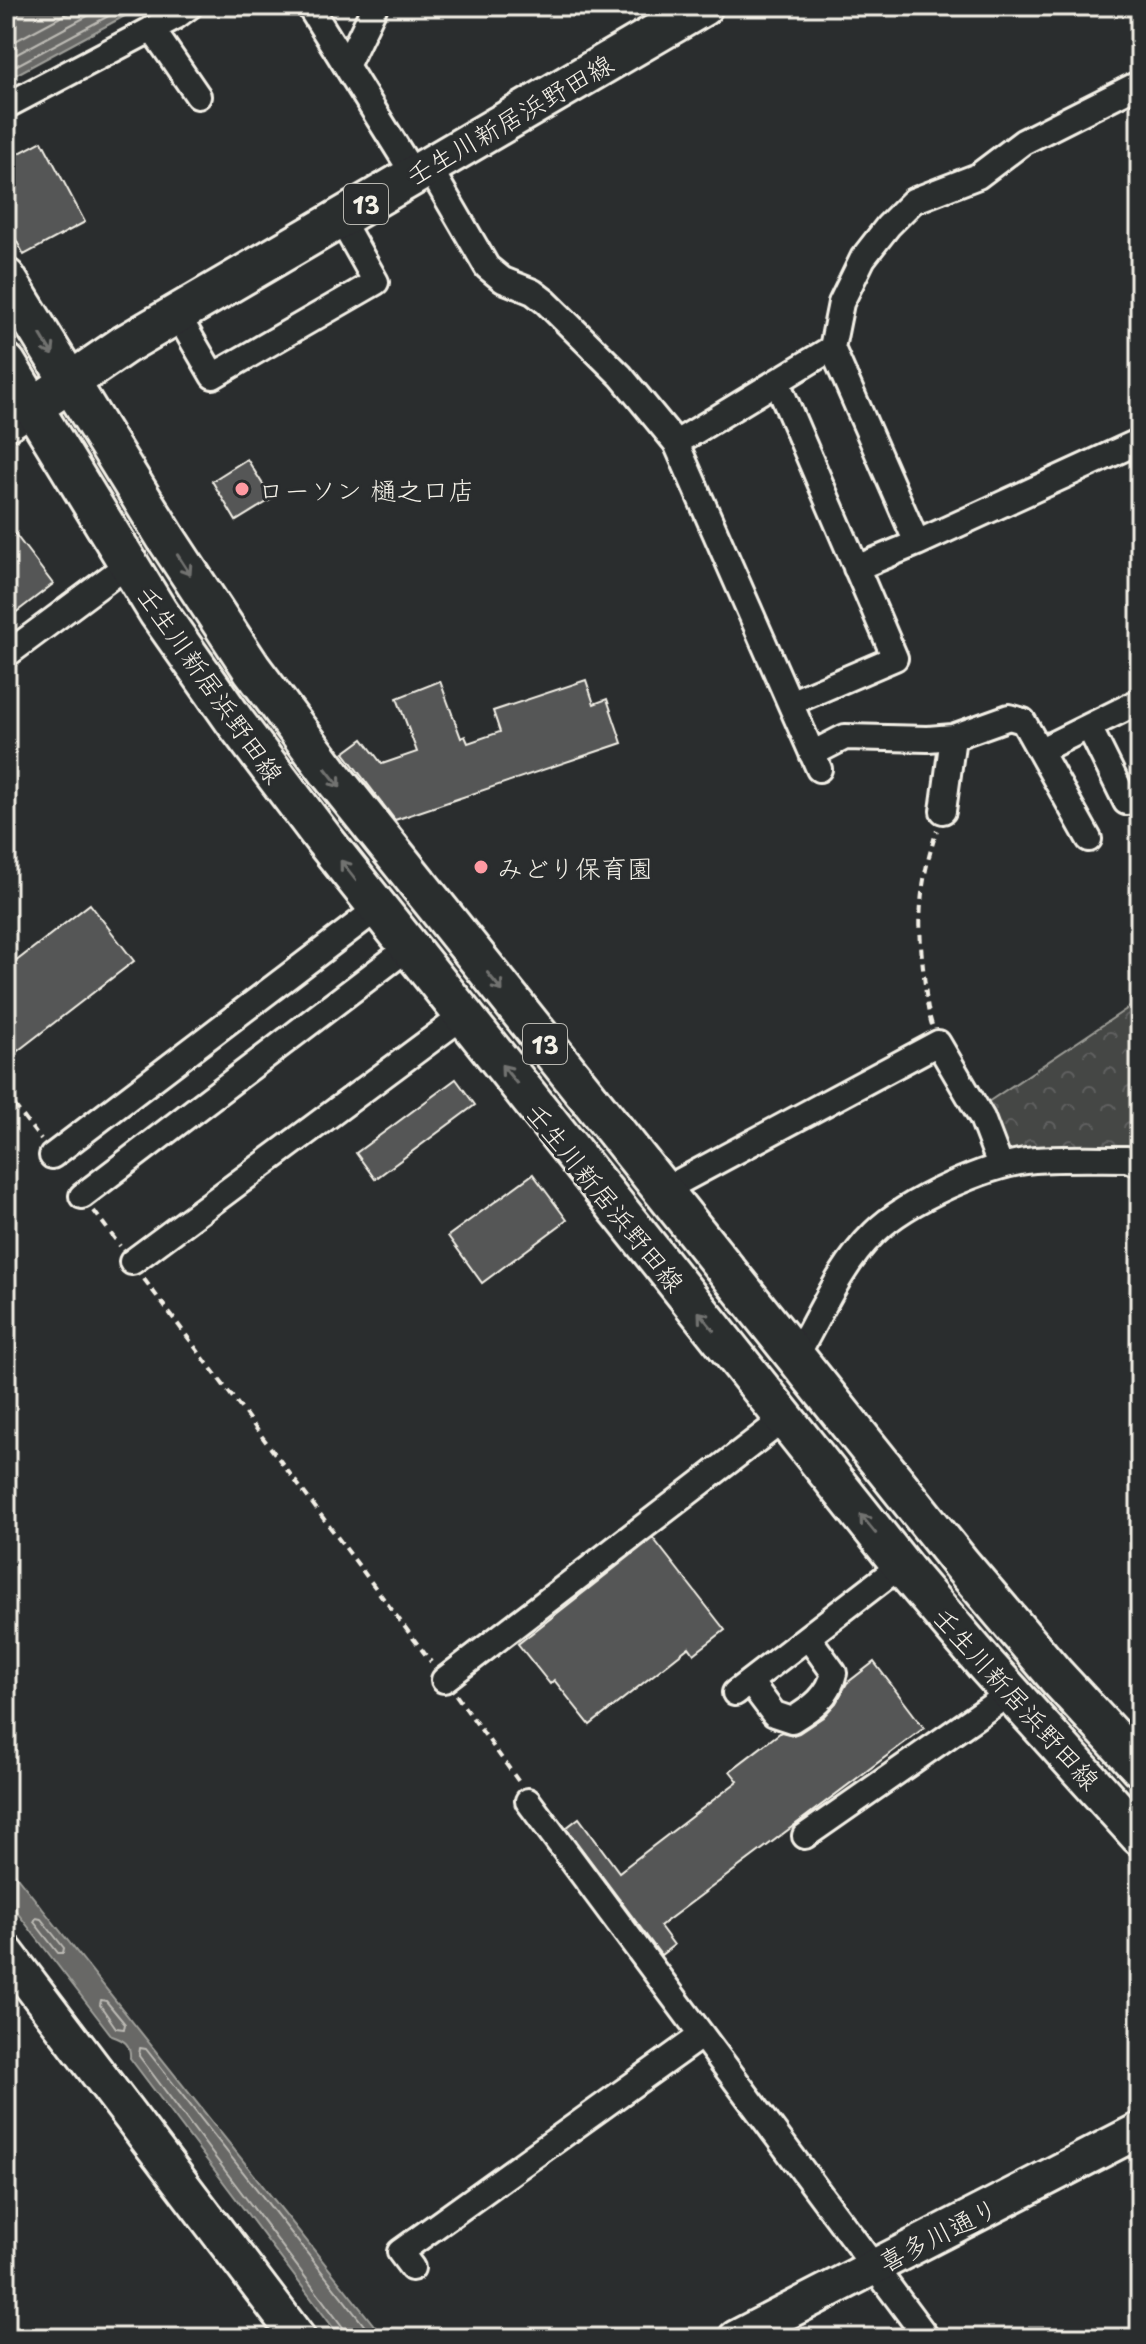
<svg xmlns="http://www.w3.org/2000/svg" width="1146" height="2344" viewBox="0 0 1146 2344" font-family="'Playpen Sans','Klee One',sans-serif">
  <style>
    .park { fill: url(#park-crowns); stroke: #9c9c96; stroke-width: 2 }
    .water { fill: #676866; stroke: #9f9f9a; stroke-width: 2 }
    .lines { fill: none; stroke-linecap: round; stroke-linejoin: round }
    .shore { stroke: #bcbab4; stroke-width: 2 }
    .building { fill: #555756; stroke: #f4f1e8; stroke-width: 2 }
    .street-casing { stroke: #f4f1e8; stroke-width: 30 }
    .secondary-casing { stroke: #f4f1e8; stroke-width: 40 }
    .primary-casing { stroke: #f4f1e8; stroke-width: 44 }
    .path { stroke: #f4f1e8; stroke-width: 4; stroke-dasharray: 8 6; stroke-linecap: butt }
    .street { stroke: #2a2d2e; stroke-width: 24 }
    .secondary { stroke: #2a2d2e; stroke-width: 34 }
    .primary { stroke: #2a2d2e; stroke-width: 38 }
    .oneway { stroke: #71726f }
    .poi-dot { fill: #ff9aa2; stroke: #2a2d2e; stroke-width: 3 }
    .labels { text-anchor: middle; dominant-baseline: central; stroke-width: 6; stroke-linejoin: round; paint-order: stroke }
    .shield { fill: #2a2d2e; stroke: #b7b6b0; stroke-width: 2 }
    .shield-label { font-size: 24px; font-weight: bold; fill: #f4f1e8 }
    .street-label { font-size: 26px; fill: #f4f1e8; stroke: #2a2d2e }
    .poi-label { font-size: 26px; fill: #f4f1e8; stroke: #2a2d2e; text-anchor: start }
  </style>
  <defs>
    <pattern id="park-crowns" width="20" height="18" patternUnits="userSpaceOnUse" patternTransform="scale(2)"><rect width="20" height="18" fill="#444645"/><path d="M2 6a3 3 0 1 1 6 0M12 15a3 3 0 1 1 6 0" fill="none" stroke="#606160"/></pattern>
  </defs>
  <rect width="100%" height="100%" fill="#2a2d2e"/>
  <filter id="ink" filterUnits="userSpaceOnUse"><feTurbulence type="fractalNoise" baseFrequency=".0125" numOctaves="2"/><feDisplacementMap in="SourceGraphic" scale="16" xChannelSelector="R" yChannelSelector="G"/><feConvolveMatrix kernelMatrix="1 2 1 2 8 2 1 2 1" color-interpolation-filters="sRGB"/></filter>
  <g filter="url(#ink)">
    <path class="park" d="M1140,1000V1165H1000L976,1110Z"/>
    <path class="water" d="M6,6H143L6,80Z
      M6,1863L384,2338H341L130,2058C131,2044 124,2040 112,2036L6,1898Z"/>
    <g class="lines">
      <path class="shore" d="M6,46L81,6
        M6,60L106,6
        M6,71L127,6
        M36,1918L41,1919L64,1948L63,1953H58L34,1922Z
        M101,2000L106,2001L125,2024L124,2029L116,2028L100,2005Z
        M347,2338L345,2330L139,2056L140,2048L146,2049L374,2338"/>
    </g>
    <path class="building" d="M42,141L85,222L24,255L6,221V160Z
      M247,459L272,499L236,521L212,481Z
      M6,522L53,584L6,620Z
      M586,680L594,704L607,699L622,743L395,820L344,753L363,739L382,764L417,752L397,698L440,681L461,738L465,736L468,743L500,732L493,711Z
      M90,904L134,961L6,1060V969Z
      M456,1079L475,1105L375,1179L356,1153Z
      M533,1174L567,1220L482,1283L448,1236Z
      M653,1538L725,1630L694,1654L689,1647L590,1725L554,1680L550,1684L518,1644Z
      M874,1662L924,1728L660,1926L674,1945L661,1955L566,1828L579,1818L619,1872L738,1781L730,1771L781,1732L793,1735L799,1733L823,1717L836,1703L847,1683Z"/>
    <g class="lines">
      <g class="street-casing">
        <path id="street" d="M309,6L414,175
          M152,29L198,96
          M347,64L374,8L373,6
          M6,106L175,17L190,6
          M429,167L487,267L503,280L533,292L546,302L621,376L676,443L819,769
          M177,314L213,376L376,282L340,218
          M832,348L841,303L863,258L888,226L913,201L978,176L1023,142L1140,83
          M777,382L895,658L790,703
          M676,443L832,348L917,543L856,568
          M917,543L1140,441
          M6,655L127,565
          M1089,727L1126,802
          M1041,750L1140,701
          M812,754L845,737L928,739L953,737L1009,717L1023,721L1089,839
          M943,811L953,737
          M52,1156L378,908
          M662,1191L938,1043L982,1118L1000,1165
          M82,1196L409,947
          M132,1262L463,1016
          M795,1358C819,1317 840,1266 874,1233C906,1201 989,1163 1035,1160C1065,1158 1096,1159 1127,1159L1140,1164
          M444,1680L784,1419
          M750,1682L774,1714L792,1720C812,1708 829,1696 834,1673L808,1637
          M735,1693L901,1565
          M528,1801L927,2338
          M805,1836L1010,1693
          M412,2268L400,2252L702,2035"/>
      </g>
      <g class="secondary-casing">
        <path id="secondary" d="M6,424L32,407
          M6,1952L298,2338
          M736,2338L1140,2130"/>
      </g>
      <g class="primary-casing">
        <path id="primary" d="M6,278L166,538L252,669L332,776L961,1564L1056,1676L1140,1767
          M6,363L158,612L236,723L325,841L910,1576L985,1664L1140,1836
          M48,397L124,345L703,6"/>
      </g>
      <path class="path" d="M932,1025C927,1010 926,993 924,976C917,919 919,884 937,830
        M6,1094L41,1140
        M94,1211L120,1246
        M144,1279L431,1662
        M456,1695L519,1782"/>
      <use href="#street" class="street"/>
      <use href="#secondary" class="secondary"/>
      <use href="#primary" class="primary"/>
    </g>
    <defs><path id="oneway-shaft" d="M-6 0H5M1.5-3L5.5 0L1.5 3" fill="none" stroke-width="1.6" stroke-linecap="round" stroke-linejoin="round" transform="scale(2)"/></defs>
    <g class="oneway">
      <use href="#oneway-shaft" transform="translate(47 345) rotate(59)"/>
      <use href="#oneway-shaft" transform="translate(184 565) rotate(57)"/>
      <use href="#oneway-shaft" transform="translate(333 778) rotate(52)"/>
      <use href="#oneway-shaft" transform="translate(348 870) rotate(-128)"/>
      <use href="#oneway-shaft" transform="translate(495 982) rotate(51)"/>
      <use href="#oneway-shaft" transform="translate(509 1074) rotate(-129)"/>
      <use href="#oneway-shaft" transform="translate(706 1321) rotate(-129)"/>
      <use href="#oneway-shaft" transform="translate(868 1524) rotate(-129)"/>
    </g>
  </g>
  <g class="poi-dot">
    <circle cx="242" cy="489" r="8"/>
    <circle cx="481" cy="867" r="8"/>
  </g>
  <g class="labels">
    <g class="shield">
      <rect x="344" y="184" width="44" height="40" rx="6"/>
      <rect x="523" y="1024" width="44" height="40" rx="6"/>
    </g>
    <g class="shield-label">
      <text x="366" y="204">13</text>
      <text x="545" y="1044">13</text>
    </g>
    <g class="street-label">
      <text transform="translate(509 119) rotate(-30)">壬生川新居浜野田線</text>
      <text transform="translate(211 684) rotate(55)">壬生川新居浜野田線</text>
      <text transform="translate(606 1197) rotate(51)">壬生川新居浜野田線</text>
      <text transform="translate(1017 1698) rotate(48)">壬生川新居浜野田線</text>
      <text transform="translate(938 2234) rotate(-27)">喜多川通り</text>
    </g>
    <g class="poi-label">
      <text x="258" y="489">ローソン 樋之口店</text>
      <text x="497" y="867">みどり保育園</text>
    </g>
  </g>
  <rect width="1146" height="2344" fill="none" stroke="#2a2d2e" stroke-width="32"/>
  <rect x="16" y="16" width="1114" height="2312" fill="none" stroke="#f4f1e8" stroke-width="3" filter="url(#ink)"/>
</svg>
